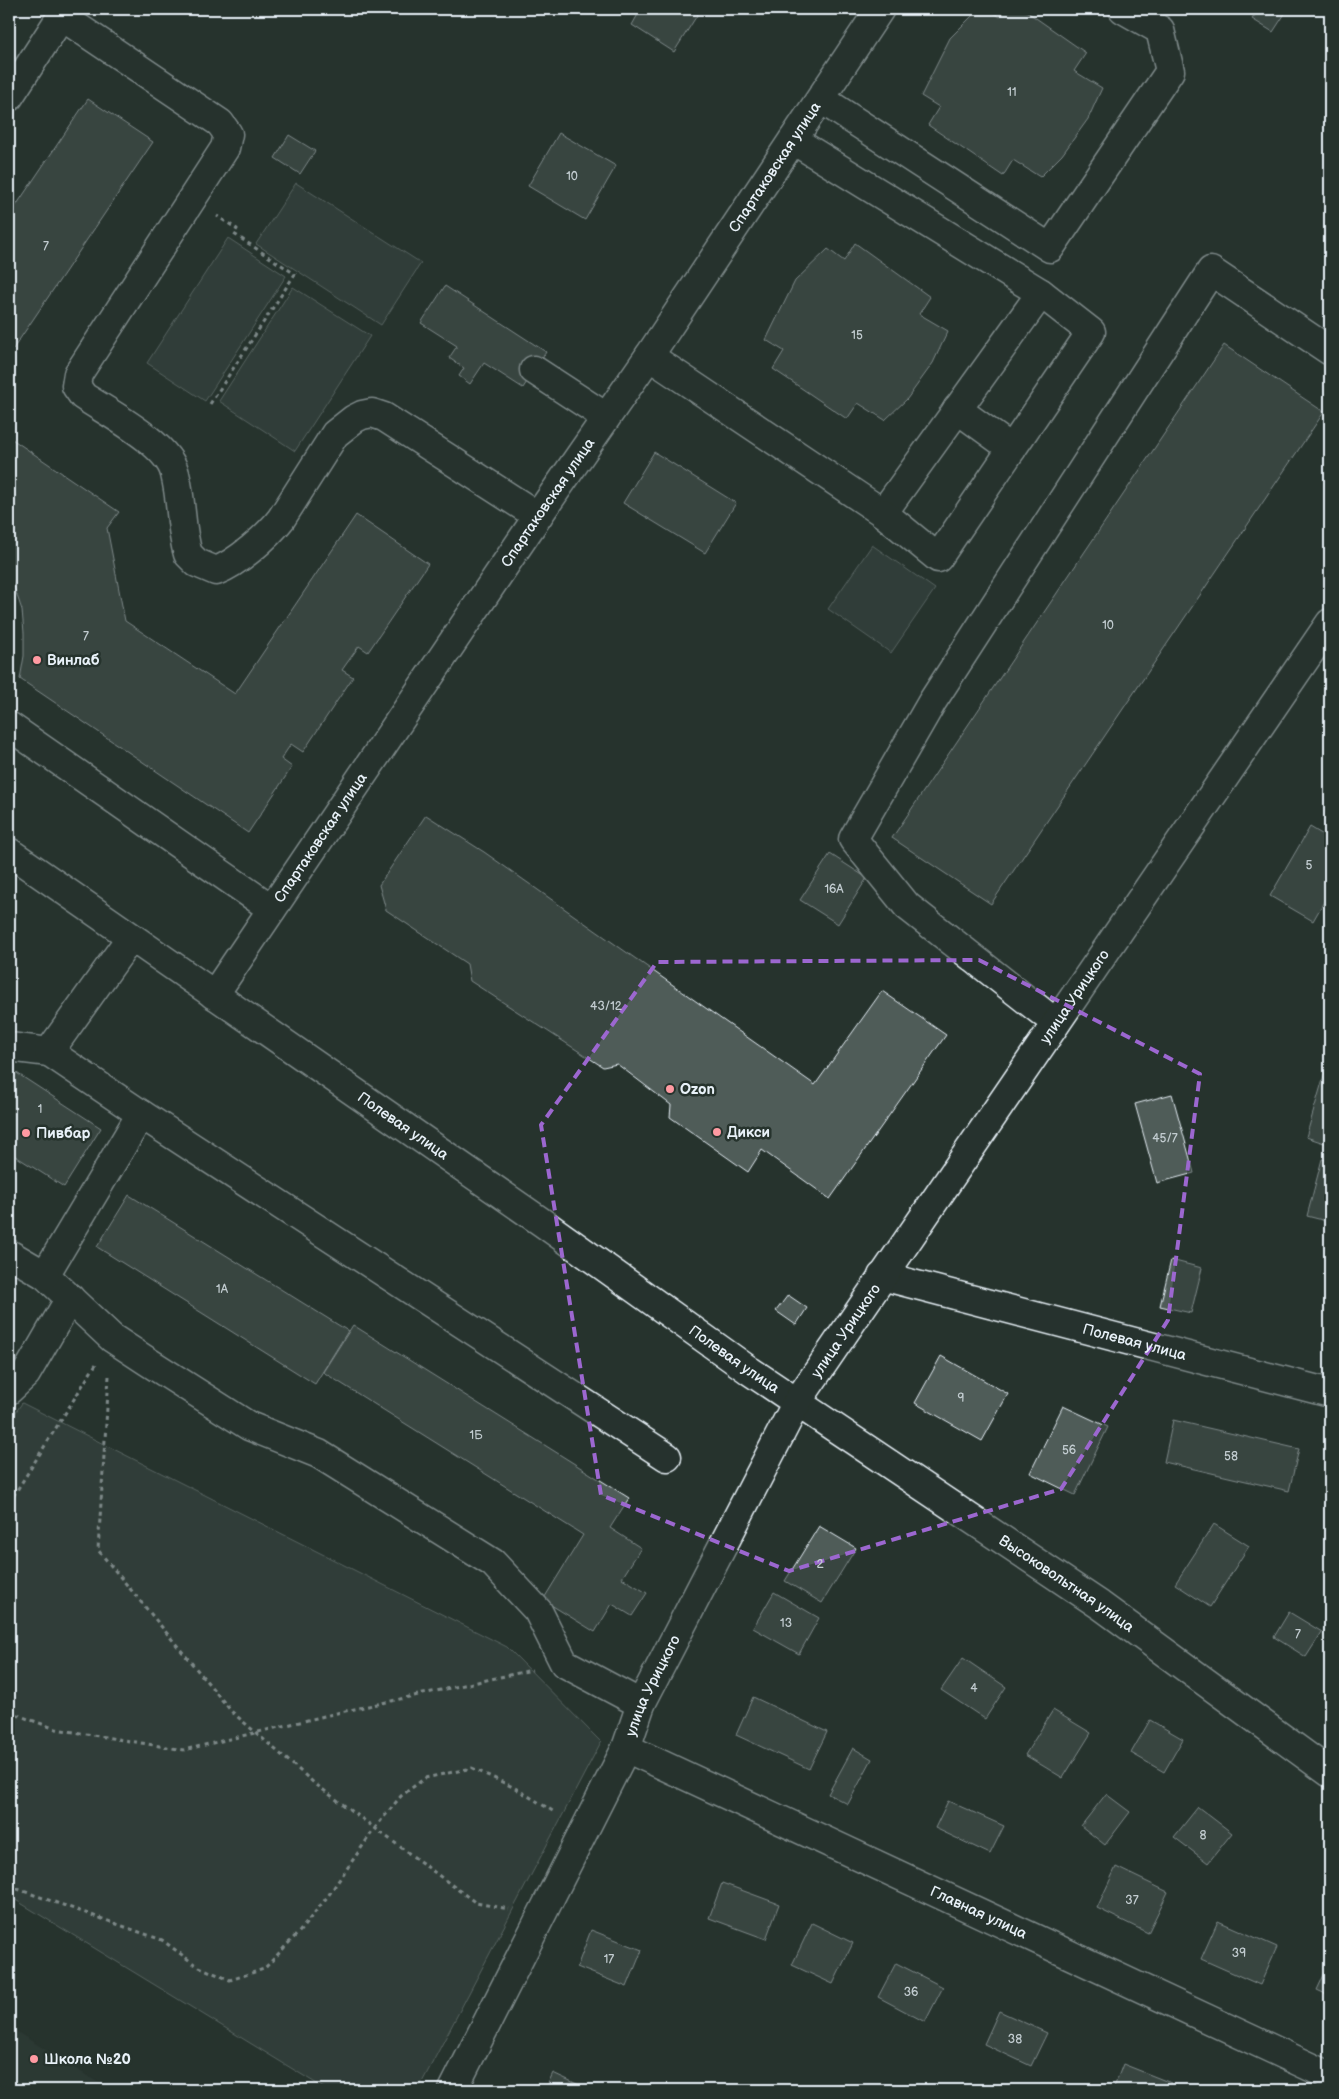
<svg xmlns="http://www.w3.org/2000/svg" width="1339" height="2099" viewBox="0 0 1339 2099" font-family="'Balsamiq Sans',sans-serif">
  <style>
    .built { fill: #333f3a }
    .green { fill: #3e4b47; stroke: #939ea0 }
    .building { fill: #505c59; stroke: #e8f1f8 }
    .lines { fill: none; stroke-linecap: round; stroke-linejoin: round }
    .minor-casing { stroke: #e8f1f8; stroke-width: 31 }
    .path { stroke: #e8f1f8; stroke-width: 3; stroke-dasharray: 4 4; stroke-linecap: butt }
    .minor { stroke: #26332d; stroke-width: 28 }
    .marked { fill: none; stroke: #9c67d0; stroke-width: 4; stroke-dasharray: 10 6; stroke-linejoin: round }
    .poi-dot { fill: #ff9aa2; stroke: #26332d; stroke-width: 2 }
    .labels { text-anchor: middle; dominant-baseline: central; stroke-width: 5; stroke-linejoin: round; paint-order: stroke }
    .number-label { font-size: 12px; fill: #c2ccd0 }
    .street-label { font-size: 15px; fill: #e8f1f8; stroke: #26332d }
    .poi-label { font-size: 15px; font-weight: bold; fill: #e8f1f8; stroke: #26332d; text-anchor: start }
  </style>
  <rect width="100%" height="100%" fill="#26332d"/>
  <filter id="ink" filterUnits="userSpaceOnUse"><feTurbulence type="fractalNoise" baseFrequency=".02" numOctaves="2"/><feDisplacementMap in="SourceGraphic" scale="10" xChannelSelector="R" yChannelSelector="G"/><feConvolveMatrix kernelMatrix="1 2 1 2 8 2 1 2 1" color-interpolation-filters="sRGB"/></filter>
  <g filter="url(#ink)">
    <path class="built" d="M9,2027L110,2090H9Z"/>
    <path class="green" d="M296,183L421,263L381,325L256,244Z
      M228,238L286,276L205,401L147,363Z
      M293,287L370,336L295,451L219,401Z
      M872,545L935,589L891,653L828,609Z
      M22,1403L507,1647L601,1742L418,2090H327L9,1896V1422Z"/>
    <path class="building" d="M641,9H701L674,52L632,25Z
      M979,9H988L1000,17L1005,9H1023L1086,53L1074,71L1102,88L1088,119L1062,155L1040,177L1013,160L1003,176L928,125L939,107L921,96L950,38Z
      M1259,9H1288L1273,32L1252,19Z
      M88,99L153,142L9,355V216Z
      M559,133L616,166L585,220L528,186Z
      M289,135L315,151L300,174L275,158Z
      M855,243L930,297L919,314L948,331L933,363L907,399L885,420L858,403L847,419L773,369L784,351L766,340L795,281L828,249L844,261Z
      M445,286L546,352L523,388L484,363L470,384L459,376L464,368L449,358L457,346L421,323Z
      M1224,345L1324,412L991,904L892,838Z
      M9,437L119,512L107,528L125,621L235,694L356,515L428,564L368,652L359,646L342,670L353,677L303,752L291,744L281,759L292,767L248,833L20,679L24,656V633L22,610L9,572Z
      M654,452L736,503L705,553L623,503Z
      M426,815L484,852L815,1085L882,991L946,1035L830,1199L762,1150L748,1172L670,1117L671,1105L617,1064L603,1067L470,981L467,964L386,910L379,885Z
      M1310,827L1330,839V891L1313,921L1270,896Z
      M830,854L867,878L838,924L800,900Z
      M1327,1065L1330,1066V1145L1306,1137Z
      M9,1068L101,1128L64,1187L9,1152Z
      M1172,1094L1194,1173L1157,1183L1135,1104Z
      M1322,1159L1330,1161V1222L1307,1216Z
      M129,1195L348,1331L315,1384L97,1247Z
      M1171,1260L1202,1268L1191,1313L1160,1306Z
      M788,1295L807,1308L796,1325L776,1311Z
      M353,1325L629,1498L610,1528L641,1548L622,1578L647,1593L632,1616L612,1604L595,1632L543,1600L583,1535L323,1372Z
      M941,1356L1008,1394L982,1441L915,1403Z
      M1063,1406L1108,1427L1075,1495L1030,1473Z
      M1173,1420L1299,1449L1289,1491L1164,1462Z
      M1214,1524L1249,1546L1210,1607L1175,1584Z
      M819,1526L856,1548L822,1603L785,1581Z
      M774,1592L819,1618L799,1654L753,1628Z
      M1289,1612L1322,1632L1306,1657L1274,1637Z
      M963,1658L1006,1687L985,1719L941,1690Z
      M753,1697L827,1732L809,1769L736,1735Z
      M1053,1710L1091,1733L1063,1778L1025,1755Z
      M1150,1720L1183,1739L1164,1772L1131,1753Z
      M853,1748L872,1759L848,1804L828,1794Z
      M1106,1794L1130,1812L1105,1845L1081,1826Z
      M948,1801L1004,1826L990,1854L935,1828Z
      M1198,1807L1232,1833L1208,1863L1174,1837Z
      M1116,1867L1168,1892L1148,1933L1097,1908Z
      M722,1883L779,1904L766,1939L709,1918Z
      M1218,1921L1277,1947L1260,1985L1201,1959Z
      M812,1923L853,1943L833,1984L792,1965Z
      M591,1930L642,1950L627,1987L577,1967Z
      M1330,1962V1996L1317,1990Z
      M896,1963L943,1987L925,2022L878,1997Z
      M999,2011L1047,2033L1031,2066L984,2044Z
      M1123,2064L1171,2083L1168,2090H1113Z
      M553,2073L590,2090H545Z"/>
    <g class="lines">
      <g class="minor-casing">
        <g id="minor">
          <path d="M61,16L220,123L228,134L225,148L78,374L76,386L83,396C108,413 169,444 175,474C182,500 180,528 188,554L197,563L216,571C237,563 267,537 281,519L335,434L354,419L362,415L372,413L384,417L538,516"/>
          <path d="M9,97L66,9"/>
          <path d="M821,99L1050,248L1170,71L1160,30L1123,9"/>
          <path d="M649,356L883,513L1041,293L793,140"/>
          <path d="M534,370L606,417"/>
          <path d="M957,409L1012,449"/>
          <path d="M883,513L938,558L1091,332L1041,293"/>
          <path d="M9,726L272,909"/>
          <path id="s1" d="M9,852L543,1223L750,1371L1100,1605L1330,1773"/>
          <path id="s2" d="M214,995L538,516L649,356L880,9"/>
          <path d="M1056,1023L907,906L853,839L932,702L1211,271L1330,351"/>
          <path d="M9,1047L49,1052L131,937"/>
          <path d="M49,1052L141,1114L45,1275L112,1338L147,1361L249,1426L319,1454L493,1563L538,1611L564,1663L641,1704"/>
          <path d="M141,1114L667,1457"/>
          <path d="M9,1254L45,1275"/>
          <path id="s3" d="M882,1276L1330,1393"/>
          <path d="M9,1390L26,1374L70,1298"/>
          <path id="s4" d="M626,1748L1330,2076"/>
          <path id="s5" d="M453,2090L626,1748L641,1704L797,1402L1330,623"/>
        </g>
      </g>
      <path class="path" d="M210,404L295,274L234,234L237,229L217,216
        M109,1376L98,1550L232,1712L314,1783L476,1903L509,1909
        M9,1503L96,1364
        M9,1712L56,1729L184,1750L341,1712L532,1670
        M9,1886L162,1940L197,1966L230,1980L264,1969L300,1931L328,1896L375,1828L401,1796L425,1778L472,1768L515,1788L556,1813"/>
      <use href="#minor" class="minor"/>
    </g>
  </g>
  <path d="M0 0H1339V2099H0ZM979,960L1200,1074L1168,1320L1061,1489L789,1571L601,1495L541,1125L657,962Z" fill="#26332d" fill-opacity=".55" fill-rule="evenodd"/>
  <path class="marked" d="M979,960L1200,1074L1168,1320L1061,1489L789,1571L601,1495L541,1125L657,962Z"/>
  <g class="poi-dot">
    <circle cx="37" cy="660" r="5"/>
    <circle cx="670" cy="1089" r="5"/>
    <circle cx="717" cy="1132" r="5"/>
    <circle cx="26" cy="1133" r="5"/>
    <circle cx="34" cy="2059" r="5"/>
  </g>
  <g class="labels">
    <g class="number-label">
      <text x="1012" y="92">11</text>
      <text x="572" y="176">10</text>
      <text x="46" y="246">7</text>
      <text x="857" y="335">15</text>
      <text x="1108" y="625">10</text>
      <text x="86" y="636">7</text>
      <text x="1309" y="865">5</text>
      <text x="834" y="889">16А</text>
      <text x="606" y="1006">43/12</text>
      <text x="40" y="1109">1</text>
      <text x="1165" y="1138">45/7</text>
      <text x="222" y="1289">1А</text>
      <text x="961" y="1398">9</text>
      <text x="476" y="1435">1Б</text>
      <text x="1069" y="1450">56</text>
      <text x="1231" y="1456">58</text>
      <text x="820" y="1564">2</text>
      <text x="786" y="1623">13</text>
      <text x="1298" y="1634">7</text>
      <text x="974" y="1688">4</text>
      <text x="1203" y="1835">8</text>
      <text x="1132" y="1900">37</text>
      <text x="1239" y="1953">39</text>
      <text x="609" y="1959">17</text>
      <text x="911" y="1992">36</text>
      <text x="1015" y="2039">38</text>
    </g>
    <g class="street-label">
      <text stroke="none"><textPath href="#s2" startOffset="1000">Спартаковская улица</textPath></text>
      <text stroke="none"><textPath href="#s2" startOffset="595">Спартаковская улица</textPath></text>
      <text stroke="none"><textPath href="#s2" startOffset="190">Спартаковская улица</textPath></text>
      <text stroke="none"><textPath href="#s5" startOffset="1261">улица Урицкого</textPath></text>
      <text stroke="none"><textPath href="#s1" startOffset="480">Полевая улица</textPath></text>
      <text stroke="none"><textPath href="#s5" startOffset="856">улица Урицкого</textPath></text>
      <text stroke="none"><textPath href="#s3" startOffset="261">Полевая улица</textPath></text>
      <text stroke="none"><textPath href="#s1" startOffset="885">Полевая улица</textPath></text>
      <text stroke="none"><textPath href="#s1" startOffset="1286">Высоковольтная улица</textPath></text>
      <text stroke="none"><textPath href="#s5" startOffset="451">улица Урицкого</textPath></text>
      <text stroke="none"><textPath href="#s4" startOffset="389">Главная улица</textPath></text>
    </g>
    <g class="poi-label">
      <text x="47" y="660">Винлаб</text>
      <text x="680" y="1089">Ozon</text>
      <text x="727" y="1132">Дикси</text>
      <text x="36" y="1133">Пивбар</text>
      <text x="44" y="2059">Школа №20</text>
    </g>
  </g>
  <rect width="1339" height="2099" fill="none" stroke="#26332d" stroke-width="30"/>
  <rect x="15" y="15" width="1309" height="2069" fill="none" stroke="#e8f1f8" stroke-width="2" filter="url(#ink)"/>
</svg>
